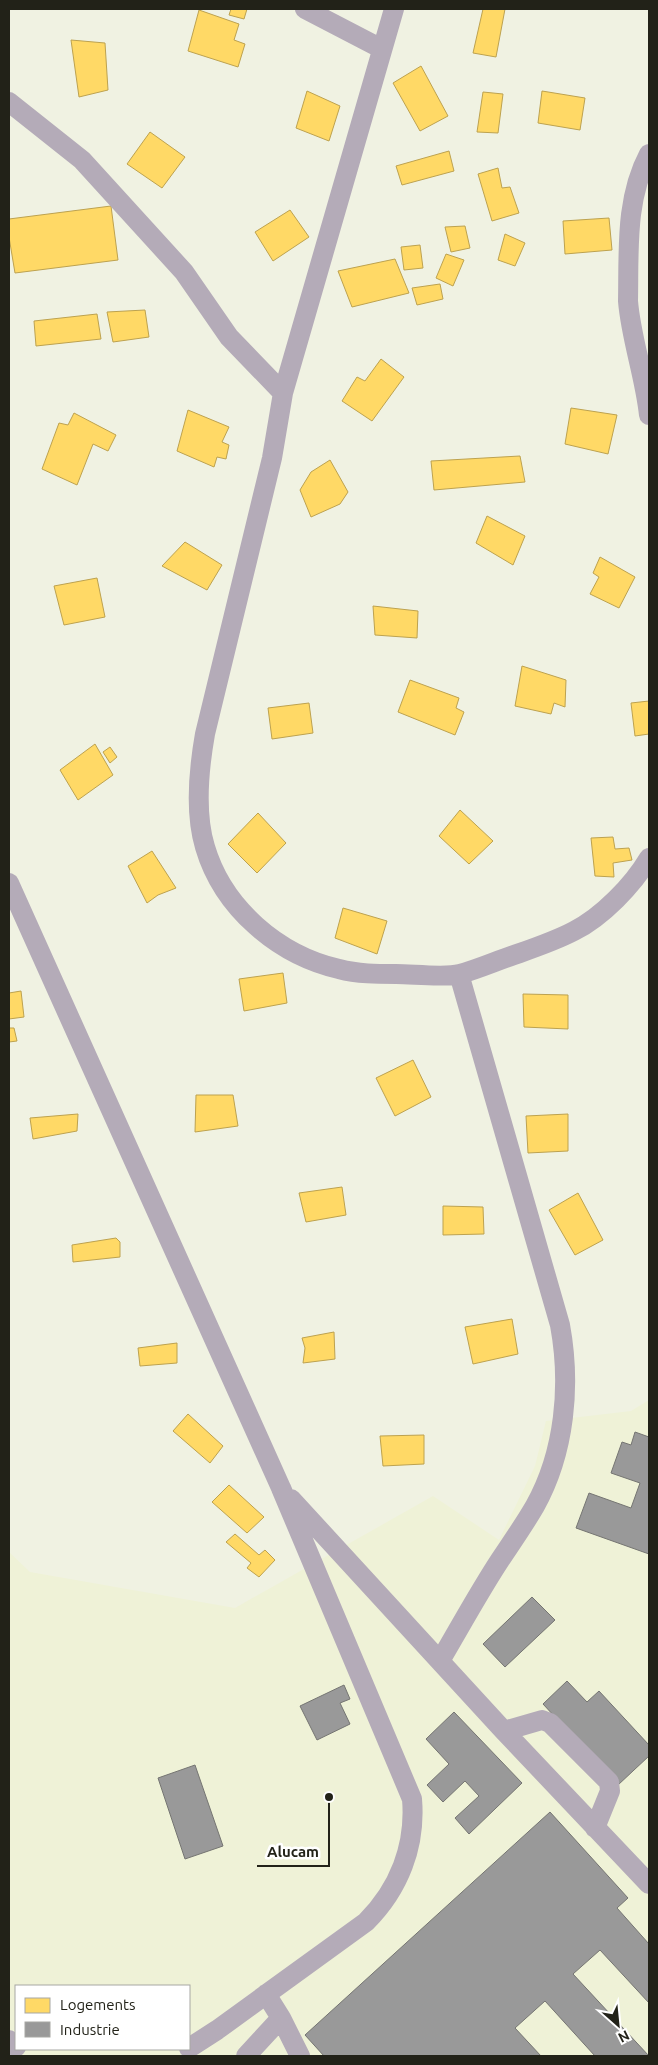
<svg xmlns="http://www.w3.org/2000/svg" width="658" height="2065" viewBox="0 0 658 2065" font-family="Ubuntu,sans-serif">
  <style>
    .built { fill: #eff2d7; fill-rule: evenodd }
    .homes { fill: #ffd966; stroke: #bda24f }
    .industry { fill: #999; stroke: #757572 }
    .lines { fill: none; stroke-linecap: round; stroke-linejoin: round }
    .minor { stroke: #b4abb8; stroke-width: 20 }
    .leader { fill: none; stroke: #222218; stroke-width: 2 }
    .callout-dot { fill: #222218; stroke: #fff; stroke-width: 2 }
    .callout-label { font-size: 15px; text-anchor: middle; font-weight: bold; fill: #222218; stroke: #fff; stroke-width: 5; stroke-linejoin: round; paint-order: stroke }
  </style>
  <rect width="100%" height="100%" fill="#f0f2e2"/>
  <path class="built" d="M649,1400V2056H9V1552L30,1572L235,1608L433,1496L499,1540L535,1466L546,1421L631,1411ZM16,1986H189V2049H16Z"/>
  <path class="homes" d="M231,9H247L244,19L229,15Z
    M483,9H505L496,57L473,53Z
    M199,10L239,24L234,40L245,44L238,67L188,51Z
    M71,40L105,43L108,90L79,97Z
    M421,66L448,116L420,131L393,83Z
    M307,91L340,106L329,141L296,128Z
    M542,91L585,98L580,130L538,123Z
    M483,92L503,94L498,133L477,132Z
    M150,132L185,157L162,188L127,164Z
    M449,151L454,171L402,185L396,166Z
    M498,168L502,188L510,187L519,213L492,221L478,174Z
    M111,206L118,260L15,273L9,237V219Z
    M290,210L309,237L273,261L255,232Z
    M609,218L612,250L565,254L563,221Z
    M465,226L470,248L451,252L445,227Z
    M505,234L525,243L515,266L498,260Z
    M420,245L423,268L404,270L401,247Z
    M446,254L464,260L453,286L436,278Z
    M395,259L409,293L352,307L338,271Z
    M440,284L443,299L417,305L412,288Z
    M145,310L149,337L113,342L107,312Z
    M97,314L101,339L36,346L34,321Z
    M381,359L404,377L372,421L342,401L357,377L365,381Z
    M571,408L617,415L608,454L565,444Z
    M188,410L229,427L222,442L229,445L226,459L217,457L214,467L177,451Z
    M74,413L116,435L108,451L93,444L77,485L42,469L59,423L68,425Z
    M520,456L525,482L434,490L431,461Z
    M330,460L348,492L340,504L311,517L300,490L311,472Z
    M487,516L525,536L513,565L476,543Z
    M185,542L222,565L207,590L162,566Z
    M600,557L635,577L619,608L590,594L599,577L593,573Z
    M97,578L105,617L64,625L54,586Z
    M373,606L418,611L417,638L375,635Z
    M522,666L566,680L565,707L554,703L551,714L515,706Z
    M410,680L459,698L456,708L464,712L455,735L398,712Z
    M649,701V734L635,736L631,703Z
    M309,703L313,733L272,739L268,708Z
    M95,744L113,775L78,800L60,770Z
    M110,747L117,757L110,763L103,752Z
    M460,810L493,841L469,864L439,836Z
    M258,813L286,843L257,873L228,844Z
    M613,837L615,849L629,848L632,860L613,863L614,877L595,876L591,838Z
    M152,851L176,888L158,895L147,903L128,866Z
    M343,908L387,921L377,954L335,938Z
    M283,973L287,1003L244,1011L239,979Z
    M21,991L24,1017L9,1019V993Z
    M523,994L568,995V1029L524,1027Z
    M9,1028H14L17,1041L9,1042Z
    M413,1060L431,1097L395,1116L376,1078Z
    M196,1095H233L238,1126L195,1132Z
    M78,1114L77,1131L33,1139L30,1118Z
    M568,1114V1151L528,1153L526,1116Z
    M342,1187L346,1215L306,1222L299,1193Z
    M578,1193L603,1240L575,1255L549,1210Z
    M443,1206L483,1207L484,1234L443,1235Z
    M116,1238L120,1242V1257L73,1262L72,1245Z
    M512,1319L518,1354L473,1364L465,1327Z
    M334,1332L335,1359L303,1363L305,1348L302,1338Z
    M177,1343V1363L140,1366L138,1348Z
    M188,1414L223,1446L210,1463L173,1431Z
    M424,1435V1464L383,1466L380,1436Z
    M229,1485L264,1517L247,1533L212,1502Z
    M235,1534L259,1555L265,1550L275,1560L259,1577L247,1568L251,1563L226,1542Z"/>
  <path class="industry" d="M635,1432L649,1437V1554L576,1528L589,1493L631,1508L640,1483L611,1473L622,1442L631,1445Z
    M532,1597L555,1620L505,1667L483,1644Z
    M567,1681L587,1702L599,1691L649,1745V1756L618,1785L543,1704Z
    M344,1685L350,1699L340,1703L350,1724L317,1740L300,1706Z
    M454,1712L522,1783L469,1834L455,1818L479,1796L465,1781L443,1802L427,1785L449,1764L426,1739Z
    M195,1765L223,1846L185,1859L158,1778Z
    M550,1812L628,1898L617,1908L649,1944V2003L600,1950L573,1974L649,2056H595L545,2001L515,2028L541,2056H324L305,2035Z"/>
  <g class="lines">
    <path class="minor" d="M305,9L382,49
      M394,9L283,393L272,458L205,734C199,768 195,814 205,847C223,908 278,955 339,969C358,974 377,974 396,974C413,974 445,978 460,974C478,969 496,961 514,955C534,948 555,941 574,931C602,917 633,885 649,858
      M9,102L82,160L184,272L229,337L283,393
      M649,154C625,199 629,251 628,301C631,339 645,376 649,415
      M9,883L281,1488L412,1799C416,1846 399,1889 366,1922L217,2030L189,2048
      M291,1499L504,1731L649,1884
      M440,1661C460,1627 479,1592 500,1560C512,1542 524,1525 535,1506C565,1452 571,1385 560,1325L459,974
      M504,1731L542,1720L550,1723L609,1782L610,1791L595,1828
      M266,1994L281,2018L300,2056
      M9,2040L16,2047
      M246,2056L281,2018"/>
  </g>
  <path class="leader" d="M329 1797L329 1866H257"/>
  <circle class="callout-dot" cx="329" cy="1797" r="5"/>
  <g class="callout-label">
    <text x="293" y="1857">Alucam</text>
  </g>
  <rect width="658" height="2065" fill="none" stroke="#222218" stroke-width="20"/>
  <rect x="15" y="1985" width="175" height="65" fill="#ffffff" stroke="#a7a7a3"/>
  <rect x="25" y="1998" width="25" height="15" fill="#ffd966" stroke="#a7a7a3"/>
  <text x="60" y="2010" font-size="15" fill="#222218">Logements</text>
  <rect x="25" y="2022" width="25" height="15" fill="#999999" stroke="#a7a7a3"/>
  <text x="60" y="2035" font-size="15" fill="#222218">Industrie</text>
  <g transform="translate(618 2025) rotate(153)" stroke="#ffffff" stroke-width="4" paint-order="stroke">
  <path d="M0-4L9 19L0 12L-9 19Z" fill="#222218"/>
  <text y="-8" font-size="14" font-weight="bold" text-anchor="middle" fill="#222218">N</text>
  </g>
</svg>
